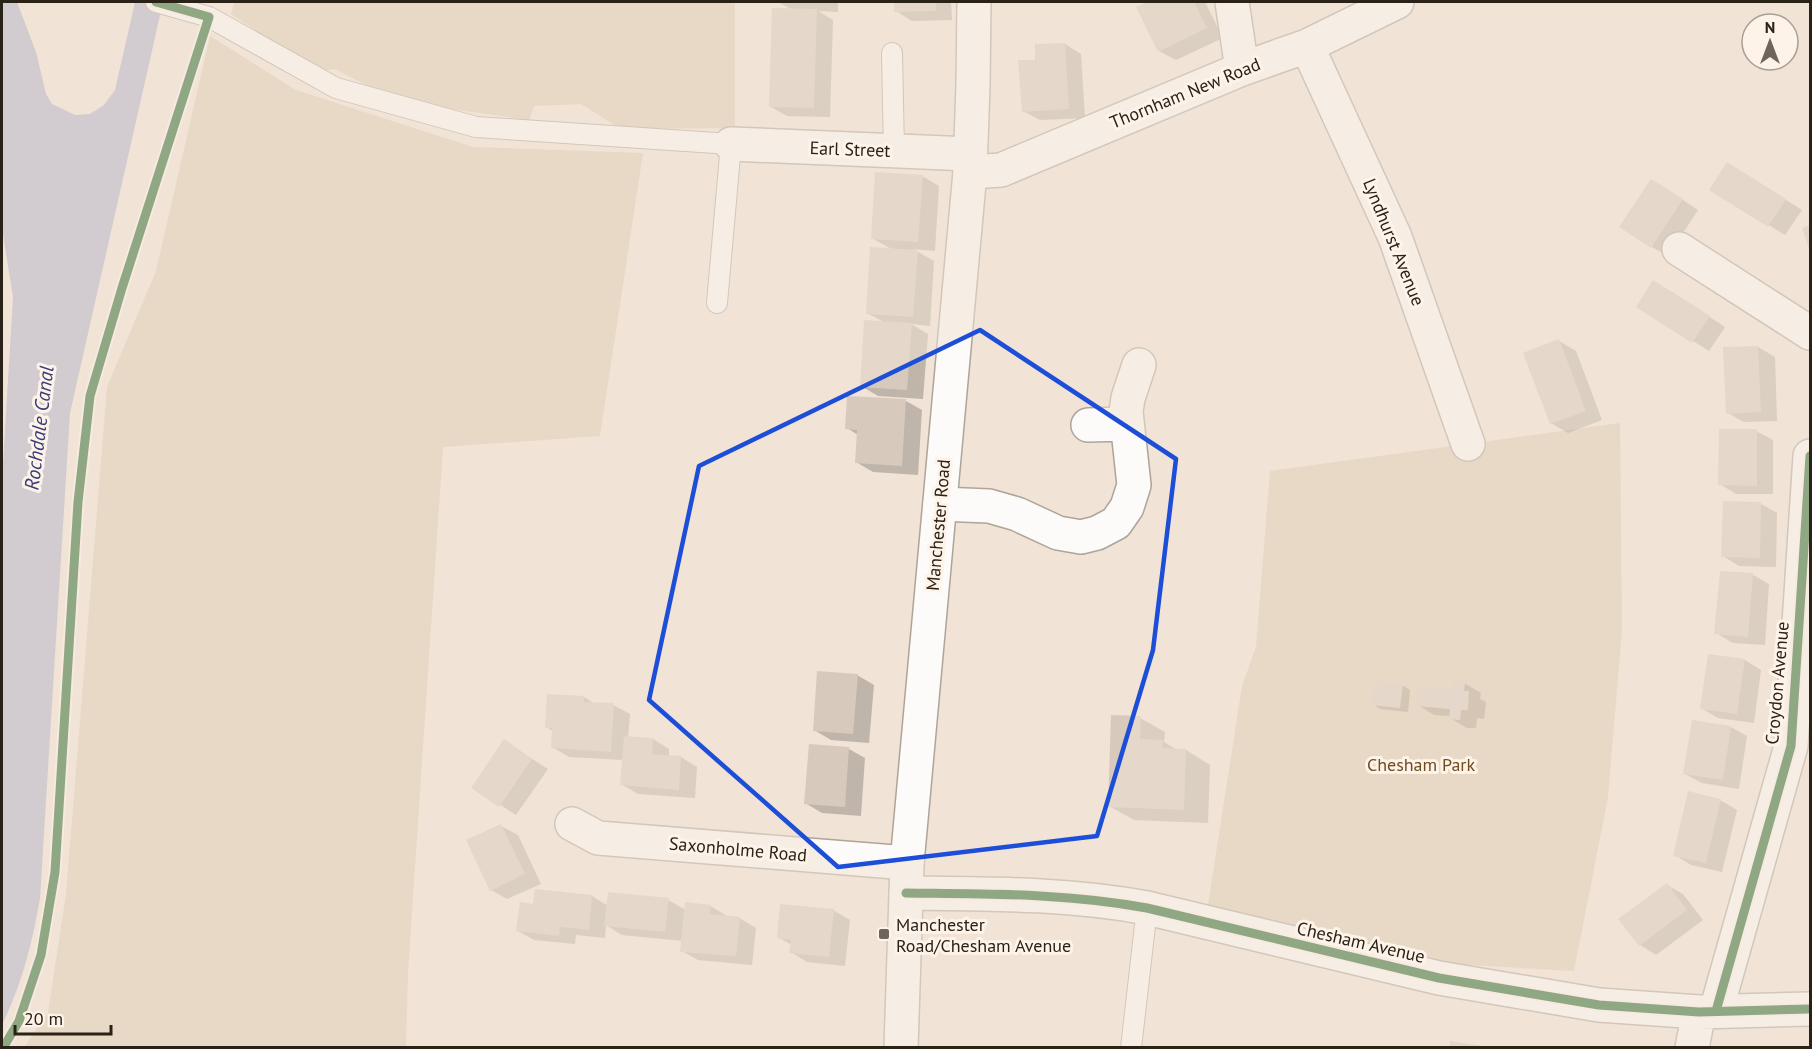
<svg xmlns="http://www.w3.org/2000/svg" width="1812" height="1049" viewBox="0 0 1812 1049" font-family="'PT Sans',sans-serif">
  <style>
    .green { fill: #dec9b3 }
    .water { fill: #adadca }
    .shadow { fill: #0003 }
    .building { fill: #d7cabc }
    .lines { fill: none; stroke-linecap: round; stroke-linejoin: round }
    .lane-casing { stroke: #aea499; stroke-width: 22 }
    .street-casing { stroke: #aea499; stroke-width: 36 }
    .primary-casing { stroke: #aea499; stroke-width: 36 }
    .lane { stroke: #fdfbf9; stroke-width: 20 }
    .street { stroke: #fdfbf9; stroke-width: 33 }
    .primary { stroke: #fdfbf9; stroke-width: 33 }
    .cycleway-casing { stroke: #fdf3e9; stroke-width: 13 }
    .cycleway { stroke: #1b5e20; stroke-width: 9 }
    .marked { fill: none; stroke: #1d4ed8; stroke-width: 4.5; stroke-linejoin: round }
    .poi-dot { fill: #70655a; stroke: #fdf3e9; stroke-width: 2 }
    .labels { text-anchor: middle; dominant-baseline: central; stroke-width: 6; stroke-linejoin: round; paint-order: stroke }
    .street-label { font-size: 18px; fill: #2a2117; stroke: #fdf3e9 }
    .park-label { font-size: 18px; fill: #714b1c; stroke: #fdf3e9 }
    .poi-label { font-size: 18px; fill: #2a2117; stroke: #fdf3e9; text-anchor: start }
    .water-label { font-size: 20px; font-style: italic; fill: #373b76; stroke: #fdf3e9 }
  </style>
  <rect width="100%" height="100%" fill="#f1e3d5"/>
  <path class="green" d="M234,2H735V128L621,129L581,104L534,106L529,120L429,106L374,89L335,69L317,71L231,14Z
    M210,36L296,90L473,147L643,153L600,436L443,447L408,972L406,1047H24L48,1013L66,894L107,387L156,271Z
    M1620,423L1622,630L1608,797L1574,971L1451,964L1292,928L1208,905L1242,686L1256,647L1270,471Z"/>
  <path class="water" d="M2,2H17L36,52L46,94L52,104L75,115L90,114L104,105L115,90L135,2H163L70,413L40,898C32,945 22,983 2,1025V480L13,297L2,228Z"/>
  <path class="shadow" d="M778,2H838V12L818,11L833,20L830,117L787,116L771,107L793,10Z
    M896,2H951L952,20L912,21L896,11Z
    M1151,2H1205L1223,38L1176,60L1159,51L1138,8Z
    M1065,44L1081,54L1085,118L1040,120L1023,111Z
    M1744,173L1802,210L1785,235L1711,189Z
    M922,176L939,186L935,251L913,249L934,261L930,326L911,324L928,334L923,399L878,396L861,386L884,322L867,313L893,250L872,238Z
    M1668,190L1698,210L1668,256L1652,247Z
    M1670,291L1725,327L1709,351L1638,306Z
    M1559,341L1576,351L1602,420L1568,433L1551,423Z
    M1758,347L1775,357L1777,421L1744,422L1728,413L1725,349Z
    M906,401L922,410L918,475L873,472L856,462L858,435L847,428Z
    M1756,431L1773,440V494H1736L1720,484Z
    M1761,504L1777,513L1776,567L1739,566L1723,556Z
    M1721,572L1753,575L1769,584L1765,645L1733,643L1716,633Z
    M1745,660L1761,670L1754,723L1718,718L1701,708Z
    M857,675L874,685L869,743L831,740L814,730Z
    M1464,683L1481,693L1480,699L1486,702L1484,719L1477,718L1476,728H1467L1450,718L1451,716L1434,715L1418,705L1453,692Z
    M1402,685L1410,690L1408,712L1380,709L1373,704Z
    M584,697L595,704L613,705L630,714L628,737L653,739L669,749V756L681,757L697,767L695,798L638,794L621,784L623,760L569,757L552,747L553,731L546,727Z
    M1140,718L1165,732L1164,742L1177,750H1186L1210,765L1208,823L1134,820L1109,806Z
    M1731,727L1747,736L1739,789L1702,783L1685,774Z
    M504,741L548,769L516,815L473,787Z
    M849,749L865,758L861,816L822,813L805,803Z
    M1720,800L1737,810L1722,872L1691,865L1675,855Z
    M501,826L518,835L541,884L507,899L491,890Z
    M1667,885L1683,894L1703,920L1656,955L1640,945Z
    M592,896L608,906L668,900L686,910L710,906L727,916L739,918L756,928L752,965L698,960L682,951L683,941L622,935L606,925L605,938L576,935L575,944L534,940L518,931L535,905Z
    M833,910L850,920L845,966L807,962L791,952L792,945L778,937Z"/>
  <path class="building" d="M894,2H936V11L894,12Z
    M1147,2H1194L1207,28L1158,52L1136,7Z
    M772,8L817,9L814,108L769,107Z
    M1065,43L1069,109L1022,112L1018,60H1035V44Z
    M1727,162L1786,199L1768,227L1709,190Z
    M875,172L923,175L918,242L871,239Z
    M1651,179L1683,199L1651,248L1619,227Z
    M1810,225V251L1802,228Z
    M870,247L918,250L913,317L866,314Z
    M1653,280L1710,316L1692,343L1636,307Z
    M864,320L912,323L907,390L860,387Z
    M1559,339L1586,411L1550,424L1523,353Z
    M1758,346L1761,412L1726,414L1723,347Z
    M847,396L906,399L902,466L855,463L857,430L845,429Z
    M1719,429H1757V486L1718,485Z
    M1723,501L1761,502L1760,558L1721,557Z
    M1720,571L1753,573L1748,637L1714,634Z
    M1708,654L1745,659L1737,714L1700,709Z
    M817,671L858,674L853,734L813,731Z
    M1373,681L1403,684L1400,708L1371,705Z
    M1453,681L1465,682L1464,691H1469L1468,710H1461L1460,720L1449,719L1450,709L1416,706L1418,687L1452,690Z
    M547,694L584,696V702L614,703L611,752L551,748L552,728H545Z
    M1111,715L1141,716L1140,739L1163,740L1162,748L1186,749L1184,810L1108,807Z
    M1692,720L1731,726L1723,780L1683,774Z
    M624,736L653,738L652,754L681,756L679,790L620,785Z
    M504,739L532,759L499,807L471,788Z
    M809,744L849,747L845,807L804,804Z
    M1688,791L1721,799L1706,863L1673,856Z
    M501,824L525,874L490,891L466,840Z
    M1667,883L1687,910L1639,946L1618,919Z
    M535,889L592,895L589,930L560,927L559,936L516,931L520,902L533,904Z
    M608,892L669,898L665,932L604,926Z
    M685,902L711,905L710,914L740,917L736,956L680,952Z
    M780,904L834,909L829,957L789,953L791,940L777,938Z
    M1450,1041L1483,1046L1482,1047H1449Z"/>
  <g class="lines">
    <g class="lane-casing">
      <path id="lane" d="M156,2L209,17L336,88L476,127L731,144L717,303
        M892,53L894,151
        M1131,1048L1147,908"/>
    </g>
    <g class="street-casing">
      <path id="street" d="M1232,2L1242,69
        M1307,46L1395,237L1468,444
        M731,144L970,154
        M970,172L1001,170L1242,69L1307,46L1397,2
        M1679,249L1810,333
        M1088,425L1126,424
        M940,504L989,506L1017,514L1058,533L1081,537L1097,533L1116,523L1127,507L1134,485L1126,412L1128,398L1139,365
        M572,824L598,838L907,863
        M906,893C987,894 1067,893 1147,908L1439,978L1599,1005L1699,1012L1810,1009
        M1716,1011L1791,746L1810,456
        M1692,1048L1699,1012"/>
    </g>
    <g class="primary-casing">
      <path id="primary" d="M901,1048L907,863L970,172L973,85L974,2"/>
    </g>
    <use href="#lane" class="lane"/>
    <use href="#street" class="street"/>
    <use href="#primary" class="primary"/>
    <g class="cycleway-casing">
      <path id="cycleway" d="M906,893C987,894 1067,893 1147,908L1439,978L1599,1005L1699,1012L1810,1009
        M1716,1011L1791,746L1810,456
        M3,1048L19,1021L41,955L55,872L78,502L90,396L122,288L209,17L156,2"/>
    </g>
    <use href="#cycleway" class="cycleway"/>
  </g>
  <path d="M0 0H1812V1049H0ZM980,330L1176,459L1153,650L1097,836L838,867L649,700L699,466Z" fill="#f1e3d5" fill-opacity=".55" fill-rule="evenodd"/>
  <path class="marked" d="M980,330L1176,459L1153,650L1097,836L838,867L649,700L699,466Z"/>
  <rect class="poi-dot" x="878" y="928" width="12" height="12" rx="3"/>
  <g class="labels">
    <g class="street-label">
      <text transform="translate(1185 93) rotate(-22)">Thornham New Road</text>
      <text transform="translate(850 149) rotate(2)">Earl Street</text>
      <text transform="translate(1394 242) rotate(68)">Lyndhurst Avenue</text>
      <text transform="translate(938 525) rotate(-85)">Manchester Road</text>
      <text transform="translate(1777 683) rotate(-85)">Croydon Avenue</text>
      <text transform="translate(738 849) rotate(5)">Saxonholme Road</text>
      <text transform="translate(1361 942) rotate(13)">Chesham Avenue</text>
    </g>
    <g class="park-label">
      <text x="1421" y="764">Chesham Park</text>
    </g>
    <g class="poi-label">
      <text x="896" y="924">Manchester<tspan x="896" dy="21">Road/Chesham Avenue</tspan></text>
    </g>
    <g class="water-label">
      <text transform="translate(39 428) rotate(-83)">Rochdale Canal</text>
    </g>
  </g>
  <rect width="1812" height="1049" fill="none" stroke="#2a2117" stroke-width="6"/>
  <g transform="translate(1770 42)"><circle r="28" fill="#fdf3e9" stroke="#a99f95" stroke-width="1.5"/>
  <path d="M0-4.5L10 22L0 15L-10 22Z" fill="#70655a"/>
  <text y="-9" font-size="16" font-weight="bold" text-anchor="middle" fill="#2a2117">N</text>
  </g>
  <path d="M15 1025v9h96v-9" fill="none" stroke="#2a2117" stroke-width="3"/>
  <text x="24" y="1025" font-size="18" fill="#2a2117" stroke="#fdf3e9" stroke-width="4.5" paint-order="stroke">20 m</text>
</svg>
